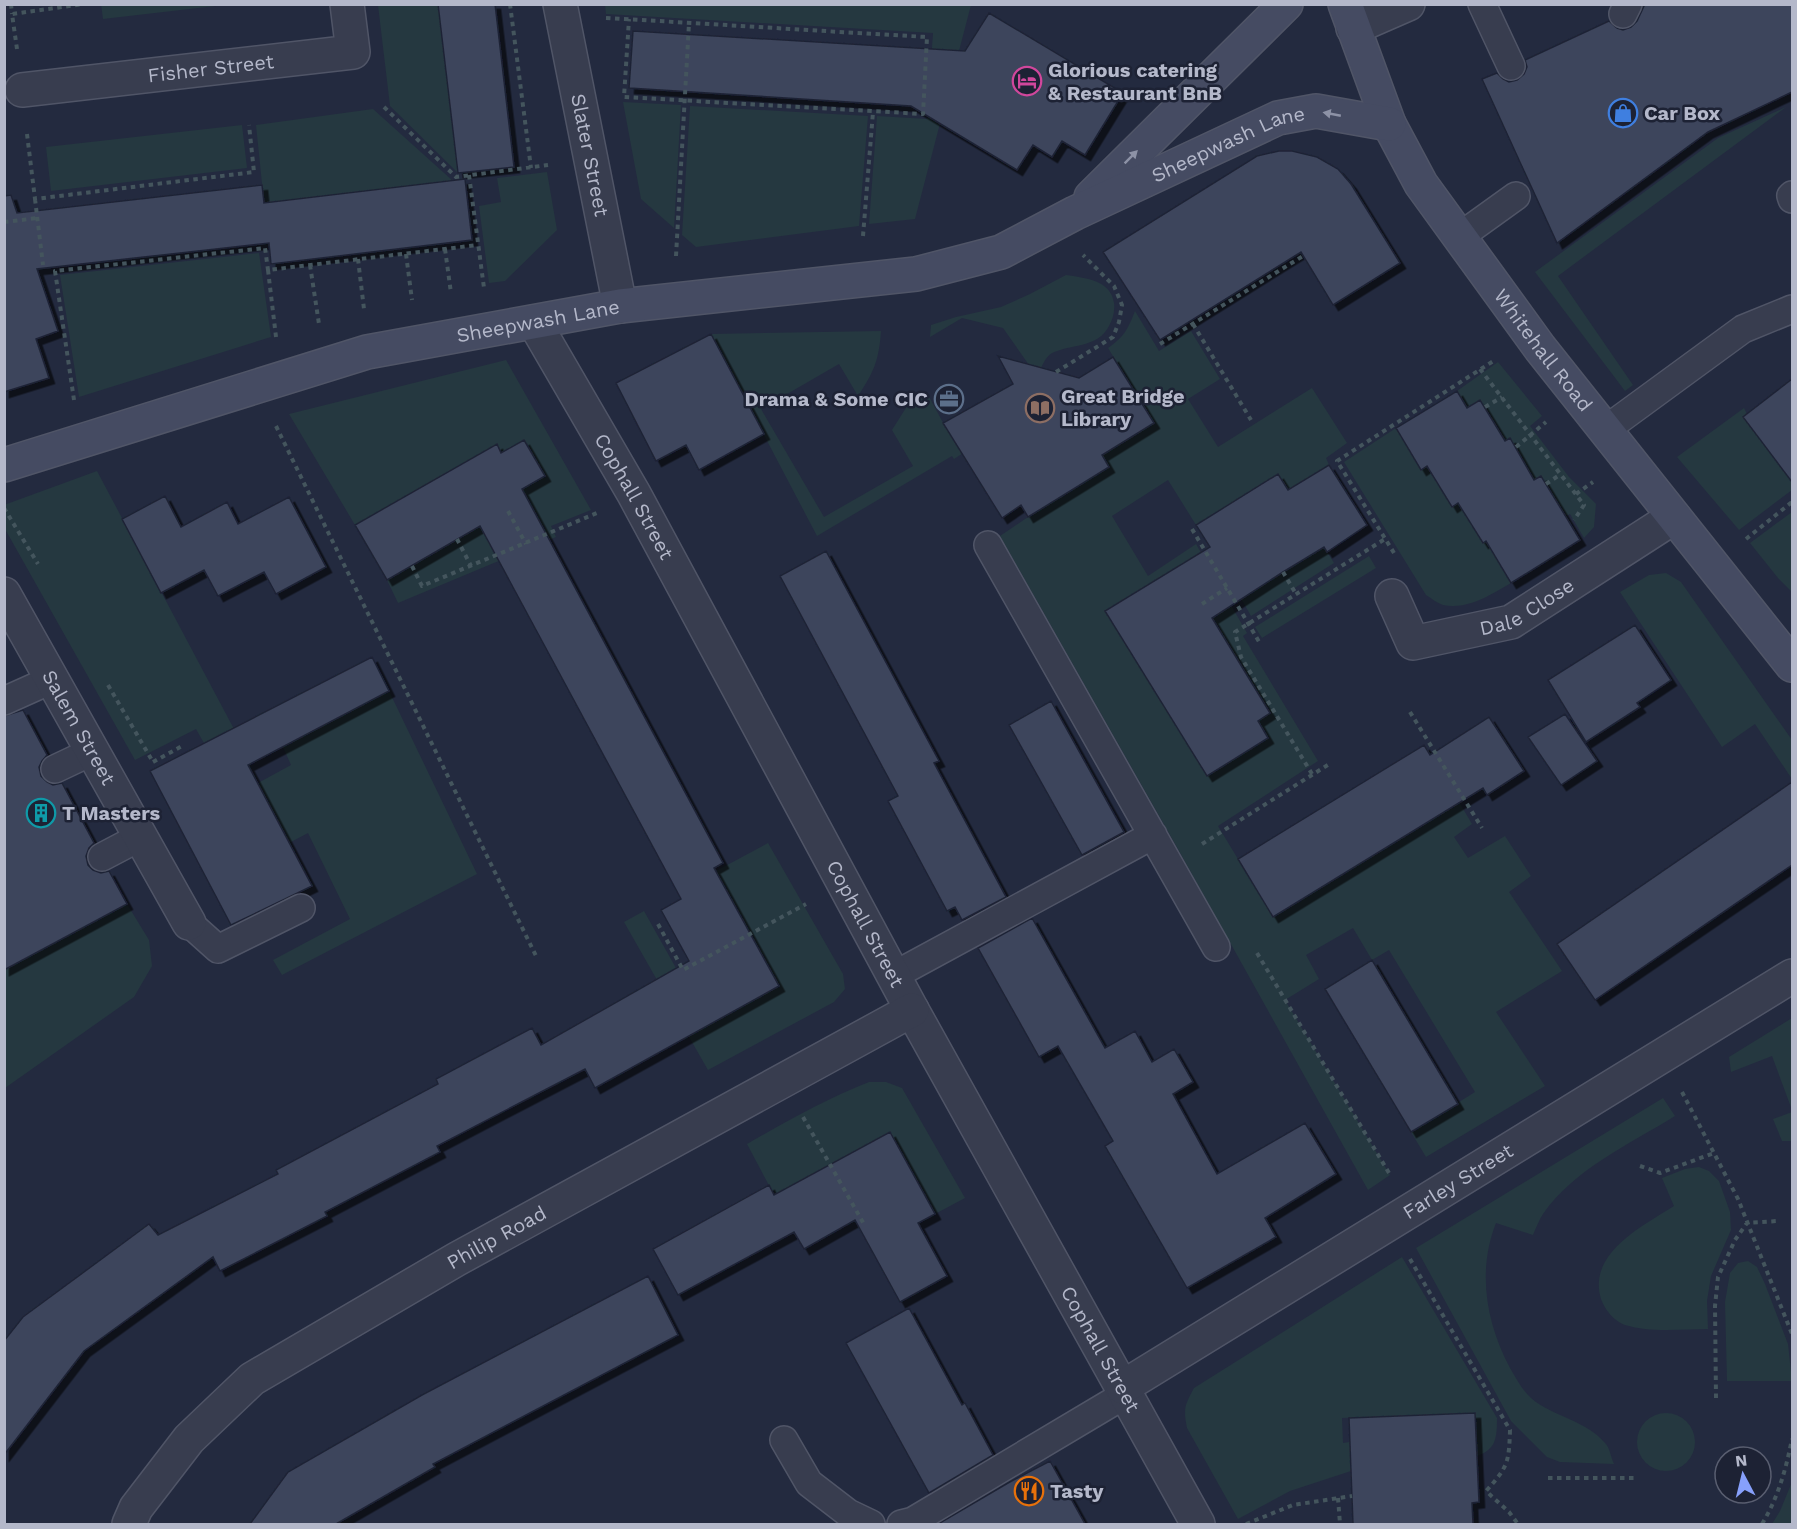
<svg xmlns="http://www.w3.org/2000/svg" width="1797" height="1529" viewBox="0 0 1797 1529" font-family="'Work Sans',sans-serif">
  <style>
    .green { fill: #253840 }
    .building { fill: #3d455c; stroke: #1f2436; stroke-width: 1.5; filter: url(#shadow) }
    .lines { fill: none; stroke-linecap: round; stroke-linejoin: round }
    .service-casing { stroke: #505567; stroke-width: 30 }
    .minor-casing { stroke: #505567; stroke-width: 36 }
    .secondary-casing { stroke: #505567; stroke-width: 36 }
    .path { stroke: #44555d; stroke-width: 4; stroke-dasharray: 4.5 4.5; stroke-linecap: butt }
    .service { stroke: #383d4f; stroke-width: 27 }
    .minor { stroke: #383d4f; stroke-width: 33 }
    .secondary { stroke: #454b62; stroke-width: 33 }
    .oneway { fill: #8d92a6 }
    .labels { text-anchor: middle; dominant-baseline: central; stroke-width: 5; stroke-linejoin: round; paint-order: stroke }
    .street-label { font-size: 20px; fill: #b4b8ca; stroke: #1d2234 }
    .poi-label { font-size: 20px; font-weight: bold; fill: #b4b8ca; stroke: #1d2234; text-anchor: start }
  </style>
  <defs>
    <filter id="shadow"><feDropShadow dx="5.5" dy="5.5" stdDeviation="0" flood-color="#0009"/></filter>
  </defs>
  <rect width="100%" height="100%" fill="#232a3f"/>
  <path class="green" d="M101,4H224V5L103,19Z
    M378,5H438L458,173L390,106Z
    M605,5H971L915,219L869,224L877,116L927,119L933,33L606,14Z
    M623,102L681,105L674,228L641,199Z
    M690,106L868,116L859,226L696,247L682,235Z
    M1786,107L1558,276L1633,385L1625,391L1535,272L1718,138Z
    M373,109L453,181L264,203L256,125Z
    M242,125L247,168L51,191L46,147Z
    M547,172L557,230L505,281L489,283L479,206L501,202L497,178Z
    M259,253L271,337L79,397L60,275Z
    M1066,275C1085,278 1111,280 1114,303C1115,311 1113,319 1109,326C1098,348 1071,344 1052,353C1046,357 1044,362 1041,368L1029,365L1003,328L962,318L930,337L931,325L956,317L1001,307L1030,294Z
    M1135,311L1159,351L1191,331L1220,379L1188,399L1218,447L1312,388L1347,443L1326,458L1329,465L1288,490L1278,474L1196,525L1168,480L1112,516L1148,576L1196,544L1247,633L1243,636L1318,761L1218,826L1273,917L1459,802L1472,824L1454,837L1468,858L1505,836L1531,876L1509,892L1562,971L1496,1012L1545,1086L1426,1157L1411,1132L1475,1092L1389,950L1372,960L1353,928L1306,955L1319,979L1285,1000L1390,1175L1368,1190L1179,851L1000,536L1028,517L1109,467L1102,455L1154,423L1108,348C1124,337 1128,329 1135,311Z
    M881,331C879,360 874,372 858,396L839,364L761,409L824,517L913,466L892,430L909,403L927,393L947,430L965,435H991L954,459L952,456L817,536L711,334Z
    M506,360L591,510L551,526L556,537L398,603L387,580L528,499L522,489L545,476L525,440L501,453L497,445L355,525L289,414Z
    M1498,362L1542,416L1530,426L1569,477L1596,504L1594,527L1584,538L1570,514L1557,521L1555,499L1541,476L1528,484L1517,466L1525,462L1510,438L1498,446L1467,408L1457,391Z
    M1744,408L1747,414L1743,417L1792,482V490L1739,530L1677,457Z
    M1396,428L1422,469L1427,466L1452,507L1458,503L1483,543L1486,541L1511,583C1490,595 1468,610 1443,605C1437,603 1431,598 1426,595L1344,462Z
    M97,471L234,729L205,745L196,729L135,760L5,529L4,505Z
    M1792,512V592L1778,578L1750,543Z
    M1316,534L1334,563L1251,616L1234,586L1259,587L1308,557Z
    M1369,556L1376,568L1262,638L1255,627Z
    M1666,573L1681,582L1792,740V779L1755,724L1722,747L1620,592L1649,575Z
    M389,691L477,874L282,975L273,960L350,919L308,833L289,843L258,783L291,765L283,747Z
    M768,843L843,974L845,989L834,1002L708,1070L688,1035L779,986L716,871Z
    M127,904L149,940L152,966L134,997L5,1088V970Z
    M644,911L681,977L661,987L624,922Z
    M1792,1018V1110L1772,1056L1731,1072L1729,1057Z
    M869,1082H886L902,1088L965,1198L935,1214L890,1132L774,1195L747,1144C787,1121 826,1099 869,1082Z
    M1663,1098L1675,1116C1630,1144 1574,1169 1543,1214C1539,1220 1536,1228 1533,1235L1496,1223C1477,1271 1486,1323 1510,1368C1516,1378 1522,1390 1531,1398C1553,1417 1586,1420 1605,1443C1610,1448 1611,1458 1614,1464L1560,1462L1547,1457L1511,1421L1416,1248Z
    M1792,1112V1141H1782L1773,1119Z
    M1699,1167L1709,1171L1719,1181L1730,1212L1731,1230L1711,1276L1707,1301L1708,1329C1681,1329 1651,1333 1625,1325C1614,1321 1605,1310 1601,1299C1587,1253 1643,1226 1674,1206L1662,1178L1685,1169Z
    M1402,1257L1497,1418C1497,1442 1495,1451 1471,1458L1476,1437L1475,1413L1342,1418L1343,1443L1350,1442L1351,1471L1290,1491L1238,1519L1187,1428C1183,1408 1185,1405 1194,1388Z
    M1748,1261L1757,1267L1765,1284L1788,1344L1792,1381H1727L1725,1302L1730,1273L1738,1263Z
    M1637 1442a29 29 0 1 1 58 0a29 29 0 1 1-58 0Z
    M1792,1482V1524H1772L1780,1511Z"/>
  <path class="building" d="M438,4H495L514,167L458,173Z
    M1645,4H1792V92L1708,132L1557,243L1482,79L1497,73L1503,79L1509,82L1517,80L1524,74L1527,67L1525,60L1609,21L1617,28L1623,30L1631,27L1637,21Z
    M989,13L1123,93L1085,155L1062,141L1052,157L1033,145L1017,170L911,106L629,88L633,31L965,51Z
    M1279,151H1292L1317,157L1338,169L1351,184L1400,263L1333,305L1301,252L1160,340L1103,252L1257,156Z
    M465,179L472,240L271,264L269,243L37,269L58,331L36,339L49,378L4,392V196L11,195L17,213L262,185L264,203Z
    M711,334L764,434L699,470L686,445L656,461L616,383Z
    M998,356L1079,378L1113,357L1154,423L1102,455L1109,467L1028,517L1021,505L1002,518L943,423L1013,384Z
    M1792,379V482L1743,417Z
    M1457,391L1467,408L1480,400L1505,441L1510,438L1534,480L1541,476L1580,540L1511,583L1486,541L1483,543L1458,503L1452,507L1427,466L1421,470L1396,428Z
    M524,440L545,476L522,489L723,863L714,868L779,986L595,1088L585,1069L437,1146L440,1152L325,1212L327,1216L220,1271L213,1257L84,1351L4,1455V1341L23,1317L149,1224L158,1235L278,1174L276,1170L438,1084L436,1079L532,1028L541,1045L689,961L661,910L681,899L480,526L387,580L355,525L497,444L501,453Z
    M1329,465L1367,525L1327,552L1324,547L1283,572L1212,618L1270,713L1258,721L1268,738L1207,776L1105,611L1210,547L1196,525L1278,474L1288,490Z
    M165,496L181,527L227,502L238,524L289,497L326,567L276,594L264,572L218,596L204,570L161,593L122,519Z
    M826,551L939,761L934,763L1006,897L962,920L955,907L947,911L888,801L898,796L780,576Z
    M1635,625L1671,680L1637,703L1640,707L1586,742L1548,680Z
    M372,657L389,691L248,765L312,886L231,925L150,771Z
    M1051,701L1124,832L1082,855L1009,725Z
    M23,710L47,755L42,761L39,767L41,776L47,782L53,785L62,783L94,843L89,848L86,856L88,865L93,870L101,873L109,871L127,904L4,970V716Z
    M1565,714L1597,761L1561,785L1528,737Z
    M1489,717L1524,771L1487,795L1483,788L1273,917L1238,859L1424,745L1430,755Z
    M1792,782V865L1595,1000L1557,944Z
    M1032,918L1105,1048L1135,1031L1152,1062L1174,1049L1193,1082L1173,1094L1217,1174L1305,1123L1336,1174L1265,1218L1276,1237L1187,1288L1105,1146L1113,1141L1058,1046L1039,1057L978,948Z
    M1372,960L1458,1104L1411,1132L1325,989Z
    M890,1132L935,1214L918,1223L947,1276L900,1302L855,1220L804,1249L794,1232L678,1295L653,1249L769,1185L774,1195Z
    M648,1276L678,1335L433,1464L435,1467L336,1524H250L288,1472L422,1395Z
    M909,1308L962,1405L965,1403L993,1455L929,1493L846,1343Z
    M1475,1413L1479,1502L1472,1503L1473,1524H1353L1349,1418Z
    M1050,1461L1085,1524H938L1008,1483Z"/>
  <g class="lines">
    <g class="service-casing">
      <path id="service" d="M1482,4L1511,66
        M1623,14L1628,4
        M1792,195L1791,196L1792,199
        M1459,237L1516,196
        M1605,430L1743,329L1792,309
        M988,545L1216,947
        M4,701L53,679
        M55,769L93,751
        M102,857L142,836
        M189,923L218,949L301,908
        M893,976L1153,835
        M784,1440L809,1483L848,1513L871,1524
        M901,1524L913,1521L1126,1394"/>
    </g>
    <g class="minor-casing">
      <g id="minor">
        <path id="s1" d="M560,4L620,306"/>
        <path d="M1353,28L1408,4"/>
        <path id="s2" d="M22,90L353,52L347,4"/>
        <path id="s3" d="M534,322L634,494L912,1010L1198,1524"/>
        <path id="s4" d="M4,594L189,923"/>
        <path id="s5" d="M1392,596L1413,643L1511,622L1674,517"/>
        <path id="s6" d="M1123,1387L1792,976"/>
        <path id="s7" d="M129,1524L136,1508L189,1439L252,1379L457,1259L912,1010"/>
      </g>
    </g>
    <g class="secondary-casing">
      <g id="secondary">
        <path id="s8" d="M1345,4L1389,124L1421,184L1540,348L1792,665"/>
        <path d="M1091,197L1286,4"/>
        <path id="s9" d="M4,465L367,352L620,306L916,274L1001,252L1075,213L1278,118L1316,111L1389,124"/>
      </g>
    </g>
    <path class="path" d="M11,4L12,14
      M510,4L531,168
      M606,18C713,24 820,31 927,37L923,114L624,97L629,19
      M17,49L12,14L84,4
      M384,107L456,177L548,165
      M27,134L35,199L254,172L249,125
      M469,175L484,288
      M35,199L43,265
      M4,222L38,218
      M863,236L873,112
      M445,249L451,293
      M406,254L412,300
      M676,256L689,23
      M358,259L364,309
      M310,265L319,324
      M1193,324L1251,420
      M276,337L268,270L478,245
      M1160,344L1303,256
      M1480,369L1584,505L1574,520
      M1056,372L1113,337L1119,322L1122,305L1114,286L1083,255
      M74,400L55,271L265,248L268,270
      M1485,407L1502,397
      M276,426L537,958
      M1516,447L1546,422
      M1546,484L1561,474
      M1576,494L1593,482
      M4,508L38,564
      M508,511L526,544
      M1192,529L1261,645
      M457,539L471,566
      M1746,539L1792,502
      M1394,553L1337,461L1495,360
      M412,566L422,586L597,513
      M1283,572L1296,594
      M1202,604L1227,588
      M108,685L153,762
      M1410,712L1482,828
      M153,762L184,745
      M1312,774L1241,657L1235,632L1385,539
      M1202,844L1331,763
      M658,924L683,970L806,904
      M1257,953L1389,1173
      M1682,1092L1738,1199L1792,1334
      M803,1117L865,1226
      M1640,1166L1660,1173L1714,1153
      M1410,1259L1510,1430C1509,1462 1508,1467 1486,1491L1509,1512L1518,1524
      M1716,1398L1715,1306L1718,1277L1735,1240L1747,1223L1777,1221
      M1548,1478H1634
      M1338,1498L1340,1524
      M1246,1524L1293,1505L1352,1496
      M1762,1524C1778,1498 1786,1469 1792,1439"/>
    <use href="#service" class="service"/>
    <use href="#minor" class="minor"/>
    <use href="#secondary" class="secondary"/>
  </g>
  <defs><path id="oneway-solid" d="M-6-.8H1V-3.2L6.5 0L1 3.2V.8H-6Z" transform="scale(1.5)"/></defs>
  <g class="oneway">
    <use href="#oneway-solid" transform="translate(1332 114) rotate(-169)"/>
    <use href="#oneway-solid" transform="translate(1131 157) rotate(-45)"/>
  </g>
  <defs>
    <g id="hotel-ring" transform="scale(1.5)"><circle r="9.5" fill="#1d2234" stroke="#d1479c" stroke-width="1.5"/><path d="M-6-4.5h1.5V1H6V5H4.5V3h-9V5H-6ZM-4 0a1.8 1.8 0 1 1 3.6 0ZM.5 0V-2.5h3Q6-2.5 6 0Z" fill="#d1479c"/></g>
    <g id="shop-ring" transform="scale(1.5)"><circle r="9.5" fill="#1d2234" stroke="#3f7fe0" stroke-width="1.5"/><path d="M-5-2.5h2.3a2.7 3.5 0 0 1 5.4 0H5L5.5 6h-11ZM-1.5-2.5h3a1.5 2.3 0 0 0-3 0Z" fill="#3f7fe0"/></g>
    <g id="office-ring" transform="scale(1.5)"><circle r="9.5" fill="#1d2234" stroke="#5c6f8a" stroke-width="1.5"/><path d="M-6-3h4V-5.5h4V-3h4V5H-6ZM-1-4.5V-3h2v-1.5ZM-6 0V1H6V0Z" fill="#5c6f8a"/></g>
    <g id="library-ring" transform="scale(1.5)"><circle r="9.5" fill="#1d2234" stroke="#8d6e63" stroke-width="1.5"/><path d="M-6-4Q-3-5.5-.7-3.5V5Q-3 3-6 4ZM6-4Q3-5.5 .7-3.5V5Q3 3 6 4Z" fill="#8d6e63"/></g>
    <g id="building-ring" transform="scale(1.5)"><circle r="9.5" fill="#1d2234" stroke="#0f9aa8" stroke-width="1.5"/><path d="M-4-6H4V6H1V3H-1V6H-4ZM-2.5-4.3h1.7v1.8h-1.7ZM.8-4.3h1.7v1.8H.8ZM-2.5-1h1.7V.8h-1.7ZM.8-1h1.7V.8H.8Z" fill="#0f9aa8"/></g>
    <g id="restaurant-ring" transform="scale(1.5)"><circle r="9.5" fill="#1d2234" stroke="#e8710a" stroke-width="1.5"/><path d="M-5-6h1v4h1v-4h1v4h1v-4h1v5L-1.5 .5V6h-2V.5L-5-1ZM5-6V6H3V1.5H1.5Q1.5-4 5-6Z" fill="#e8710a"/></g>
  </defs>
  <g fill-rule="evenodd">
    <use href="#hotel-ring" x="1027" y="81"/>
    <use href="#shop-ring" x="1623" y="113"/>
    <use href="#office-ring" x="949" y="399"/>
    <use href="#library-ring" x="1040" y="408"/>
    <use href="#building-ring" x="41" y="813"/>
    <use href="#restaurant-ring" x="1029" y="1491"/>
  </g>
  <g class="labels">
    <g class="street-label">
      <text stroke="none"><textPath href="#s2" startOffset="190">Fisher Street</textPath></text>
      <text stroke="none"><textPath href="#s9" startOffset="1275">Sheepwash Lane</textPath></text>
      <text stroke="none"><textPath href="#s1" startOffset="154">Slater Street</textPath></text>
      <text stroke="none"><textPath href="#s9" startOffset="554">Sheepwash Lane</textPath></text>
      <text stroke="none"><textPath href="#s8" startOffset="402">Whitehall Road</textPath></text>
      <text stroke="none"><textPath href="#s3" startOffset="201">Cophall Street</textPath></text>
      <text stroke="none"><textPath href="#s5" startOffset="172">Dale Close</textPath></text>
      <text stroke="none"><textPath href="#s4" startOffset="153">Salem Street</textPath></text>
      <text stroke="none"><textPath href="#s3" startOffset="687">Cophall Street</textPath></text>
      <text stroke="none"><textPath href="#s6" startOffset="393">Farley Street</textPath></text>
      <text stroke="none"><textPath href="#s7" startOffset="474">Philip Road</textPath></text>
      <text stroke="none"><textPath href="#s3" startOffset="1173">Cophall Street</textPath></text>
    </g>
    <g class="poi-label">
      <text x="1048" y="70">Glorious catering<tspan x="1048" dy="23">&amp; Restaurant BnB</tspan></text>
      <text x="1644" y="113">Car Box</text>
      <text x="1061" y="396">Great Bridge<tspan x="1061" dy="23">Library</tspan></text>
      <text x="928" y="399" text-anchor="end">Drama &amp; Some CIC</text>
      <text x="62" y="813">T Masters</text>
      <text x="1050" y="1491">Tasty</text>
    </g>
  </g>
  <rect width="1797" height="1529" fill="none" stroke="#b4b8ca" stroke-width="12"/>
  <g transform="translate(1743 1475) rotate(353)"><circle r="28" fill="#1d2234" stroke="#595e70" stroke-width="1.5"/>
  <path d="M0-4.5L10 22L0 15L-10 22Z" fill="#87a0fb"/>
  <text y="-9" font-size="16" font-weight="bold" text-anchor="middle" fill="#b4b8ca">N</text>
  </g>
</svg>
